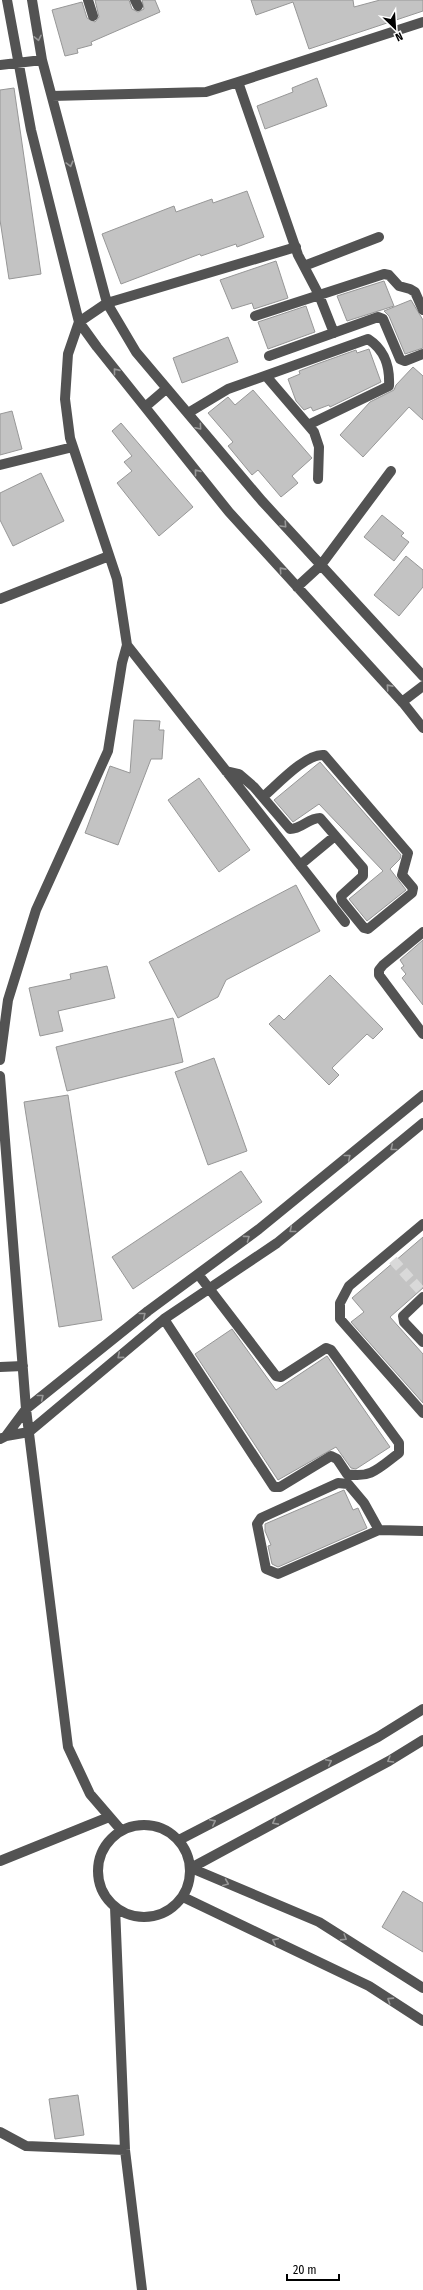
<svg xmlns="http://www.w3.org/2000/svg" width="423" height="2290" viewBox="0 0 423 2290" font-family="'Fira Sans Condensed',sans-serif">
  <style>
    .building { fill: #c3c3c3; stroke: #979797 }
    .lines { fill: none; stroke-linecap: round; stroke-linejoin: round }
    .minor-tunnel { stroke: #d9d9d9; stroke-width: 10; stroke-dasharray: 10 5; stroke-linecap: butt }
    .minor { stroke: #535353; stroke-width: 10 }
    .oneway { stroke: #989898 }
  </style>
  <rect width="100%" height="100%" fill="#fff"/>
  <path class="building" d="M95,0H129L132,9L138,12L144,9L142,0H155L160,12L91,42L92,45L77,49L78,53L65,56L52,10L82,2L87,18L95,22L99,17Z
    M251,0H353L354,7L380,0H423V11L309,49L293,2L256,15Z
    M317,78L327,106L265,129L257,106L293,92L292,88Z
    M14,88L41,274L9,279L0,220V90Z
    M247,191L264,237L237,247L236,244L201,256L200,254L121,284L102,234L174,206L176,212L212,199L213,203Z
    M276,261L288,298L254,309L252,303L232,309L220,280Z
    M384,281L394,306L347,321L337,296Z
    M411,300L423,320V348L405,354L389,316L384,311Z
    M306,306L315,332L268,349L258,322Z
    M228,337L238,362L182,383L173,358Z
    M369,349L381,382L330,407L329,405L313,411L311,407L304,410L296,401L288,379L300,374L299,371L317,364L356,350L357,353Z
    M413,367L423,376V420L409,407L363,457L340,435L370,402L394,390L396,385Z
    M253,390L312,458L292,476L298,483L281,497L258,470L252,475L228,446L233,442L208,413L228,397L235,405Z
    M12,411L22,449L0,455V414Z
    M121,423L193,507L159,536L117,483L132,471L124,462L132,456L112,431Z
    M41,473L64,521L13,546L0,520V493Z
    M382,515L404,533L401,536L409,542L394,561L364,537Z
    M406,556L423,570V587L399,616L374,595Z
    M134,720L160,721L159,730H164L162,759H151L118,845L85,833L110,766L130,773Z
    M320,762L401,855L400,859L390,869L406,890L367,921L349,899L383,871L319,804L293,822L274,800Z
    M199,778L250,850L219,872L168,800Z
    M296,885L320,931L226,980L218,997L178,1018L149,962Z
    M423,940V1005L402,978L406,974L401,968L404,966L400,960Z
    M107,966L115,998L58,1011L63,1031L40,1036L29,988L71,979L70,974Z
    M330,975L383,1029L373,1039L367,1034L332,1068L339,1075L329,1085L269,1024L279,1015L284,1020Z
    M173,1018L183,1062L67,1091L56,1047Z
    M214,1058L247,1151L208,1165L175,1072Z
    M68,1095L102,1320L59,1327L24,1102Z
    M241,1171L262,1202L133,1289L112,1257Z
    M423,1237V1288L390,1317L423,1354V1403L351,1322L364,1312L352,1298Z
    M232,1329L276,1390L327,1356L390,1447L356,1469L351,1468L336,1447L278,1480L195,1354Z
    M344,1490L353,1510L358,1508L367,1528L278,1567L272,1564L268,1546L271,1545L265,1531V1524Z
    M403,1891L423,1903V1952L382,1927Z
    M78,2095L84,2135L55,2139L49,2099Z"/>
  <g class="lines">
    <path class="minor-tunnel" d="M393,1260L422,1292"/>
    <path class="minor" d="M7,0L31,130L79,322L97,347L229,512L404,704L423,728
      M32,0L42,60L107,303L136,352L262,501L423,676
      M88,0L93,16
      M135,0L138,6
      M0,65L42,60
      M52,96L206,92L238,82
      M304,266L379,237
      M255,316L384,274L389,275L399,286L410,289L415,292L423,310
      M334,333L319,295L298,255L238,82L423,22
      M269,356L378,317L383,319L400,359L405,361L423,354
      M266,376L314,432L319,447L318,479
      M145,407L166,389
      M188,413L228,389L368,339C385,350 390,366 389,386L308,425
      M0,465L73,447
      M297,587L321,565L391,471
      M0,599L109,556
      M127,645L345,922
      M402,702L423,686
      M226,771L239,774L254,787L290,829C302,829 308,818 320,818L363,868V876L341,896L342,901L364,928L368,929L412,893L413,888L402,875L408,853L324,755C306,753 277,785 263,797
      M300,865L335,836
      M423,932L383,965L379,970V975L423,1034
      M0,1060L8,1000L36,910L108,751L122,663L127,645L117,579L70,438L65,399L68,354L79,322L107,303L296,247
      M0,1076L26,1409L68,1747L90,1794L121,1830
      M423,1224L349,1286L340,1303V1319L423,1413
      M423,1297L403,1316L404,1322L423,1342
      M164,1319L274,1487H280L331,1456L337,1459L347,1474C371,1479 380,1467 399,1453V1443L331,1350L326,1348L281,1377L276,1376L198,1274
      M0,1367L23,1366
      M6,1436L26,1409L148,1311L259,1229L423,1095
      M0,1439L6,1436L29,1432L164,1319L277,1243L423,1123
      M379,1530L364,1503L348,1484L338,1483L261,1518L257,1524L266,1569L278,1574L379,1530L423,1531
      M98 1871a46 46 0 1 1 92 0a46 46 0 1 1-92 0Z
      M179,1840L378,1737L423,1709
      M0,1861L109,1817
      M191,1868L389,1761L423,1740
      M191,1868L319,1922L423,1988
      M183,1897L369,1986L423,2021
      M115,1907L125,2150L142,2290
      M0,2132L26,2146L125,2150"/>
  </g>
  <defs><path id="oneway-chevron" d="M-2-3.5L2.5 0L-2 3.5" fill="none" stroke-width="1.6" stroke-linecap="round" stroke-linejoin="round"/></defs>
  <g class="oneway">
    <use href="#oneway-chevron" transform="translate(38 38) rotate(78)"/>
    <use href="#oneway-chevron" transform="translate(70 164) rotate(75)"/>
    <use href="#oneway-chevron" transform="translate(116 371) rotate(-129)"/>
    <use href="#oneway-chevron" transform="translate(199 427) rotate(50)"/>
    <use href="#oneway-chevron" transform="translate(197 472) rotate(-129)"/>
    <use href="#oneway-chevron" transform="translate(284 525) rotate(47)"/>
    <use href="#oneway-chevron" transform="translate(282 570) rotate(-132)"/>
    <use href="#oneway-chevron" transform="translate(389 687) rotate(-132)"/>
    <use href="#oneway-chevron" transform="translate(393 1148) rotate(141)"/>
    <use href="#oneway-chevron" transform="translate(348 1157) rotate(-39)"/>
    <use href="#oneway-chevron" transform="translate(292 1230) rotate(141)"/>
    <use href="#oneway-chevron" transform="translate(247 1238) rotate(-36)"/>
    <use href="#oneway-chevron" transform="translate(143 1315) rotate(-39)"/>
    <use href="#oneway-chevron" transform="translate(120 1356) rotate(140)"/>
    <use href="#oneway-chevron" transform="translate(41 1397) rotate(-39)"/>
    <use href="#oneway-chevron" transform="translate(390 1760) rotate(150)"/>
    <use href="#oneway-chevron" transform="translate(329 1762) rotate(-27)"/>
    <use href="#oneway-chevron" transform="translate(213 1822) rotate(-27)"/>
    <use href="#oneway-chevron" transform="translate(275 1822) rotate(152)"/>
    <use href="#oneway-chevron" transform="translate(226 1883) rotate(23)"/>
    <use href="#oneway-chevron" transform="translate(344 1938) rotate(32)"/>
    <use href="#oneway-chevron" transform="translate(275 1941) rotate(-154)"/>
    <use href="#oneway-chevron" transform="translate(390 2000) rotate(-147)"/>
  </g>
  <g transform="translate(395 28) rotate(155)" stroke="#ffffff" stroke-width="3" paint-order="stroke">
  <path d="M0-3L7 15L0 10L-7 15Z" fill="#000000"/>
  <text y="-6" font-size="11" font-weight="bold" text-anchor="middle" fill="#000000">N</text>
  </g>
  <path d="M287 2274v6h52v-6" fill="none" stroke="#000000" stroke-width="2"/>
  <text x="293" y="2274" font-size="12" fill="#000000" stroke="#ffffff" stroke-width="3" paint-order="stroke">20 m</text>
</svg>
